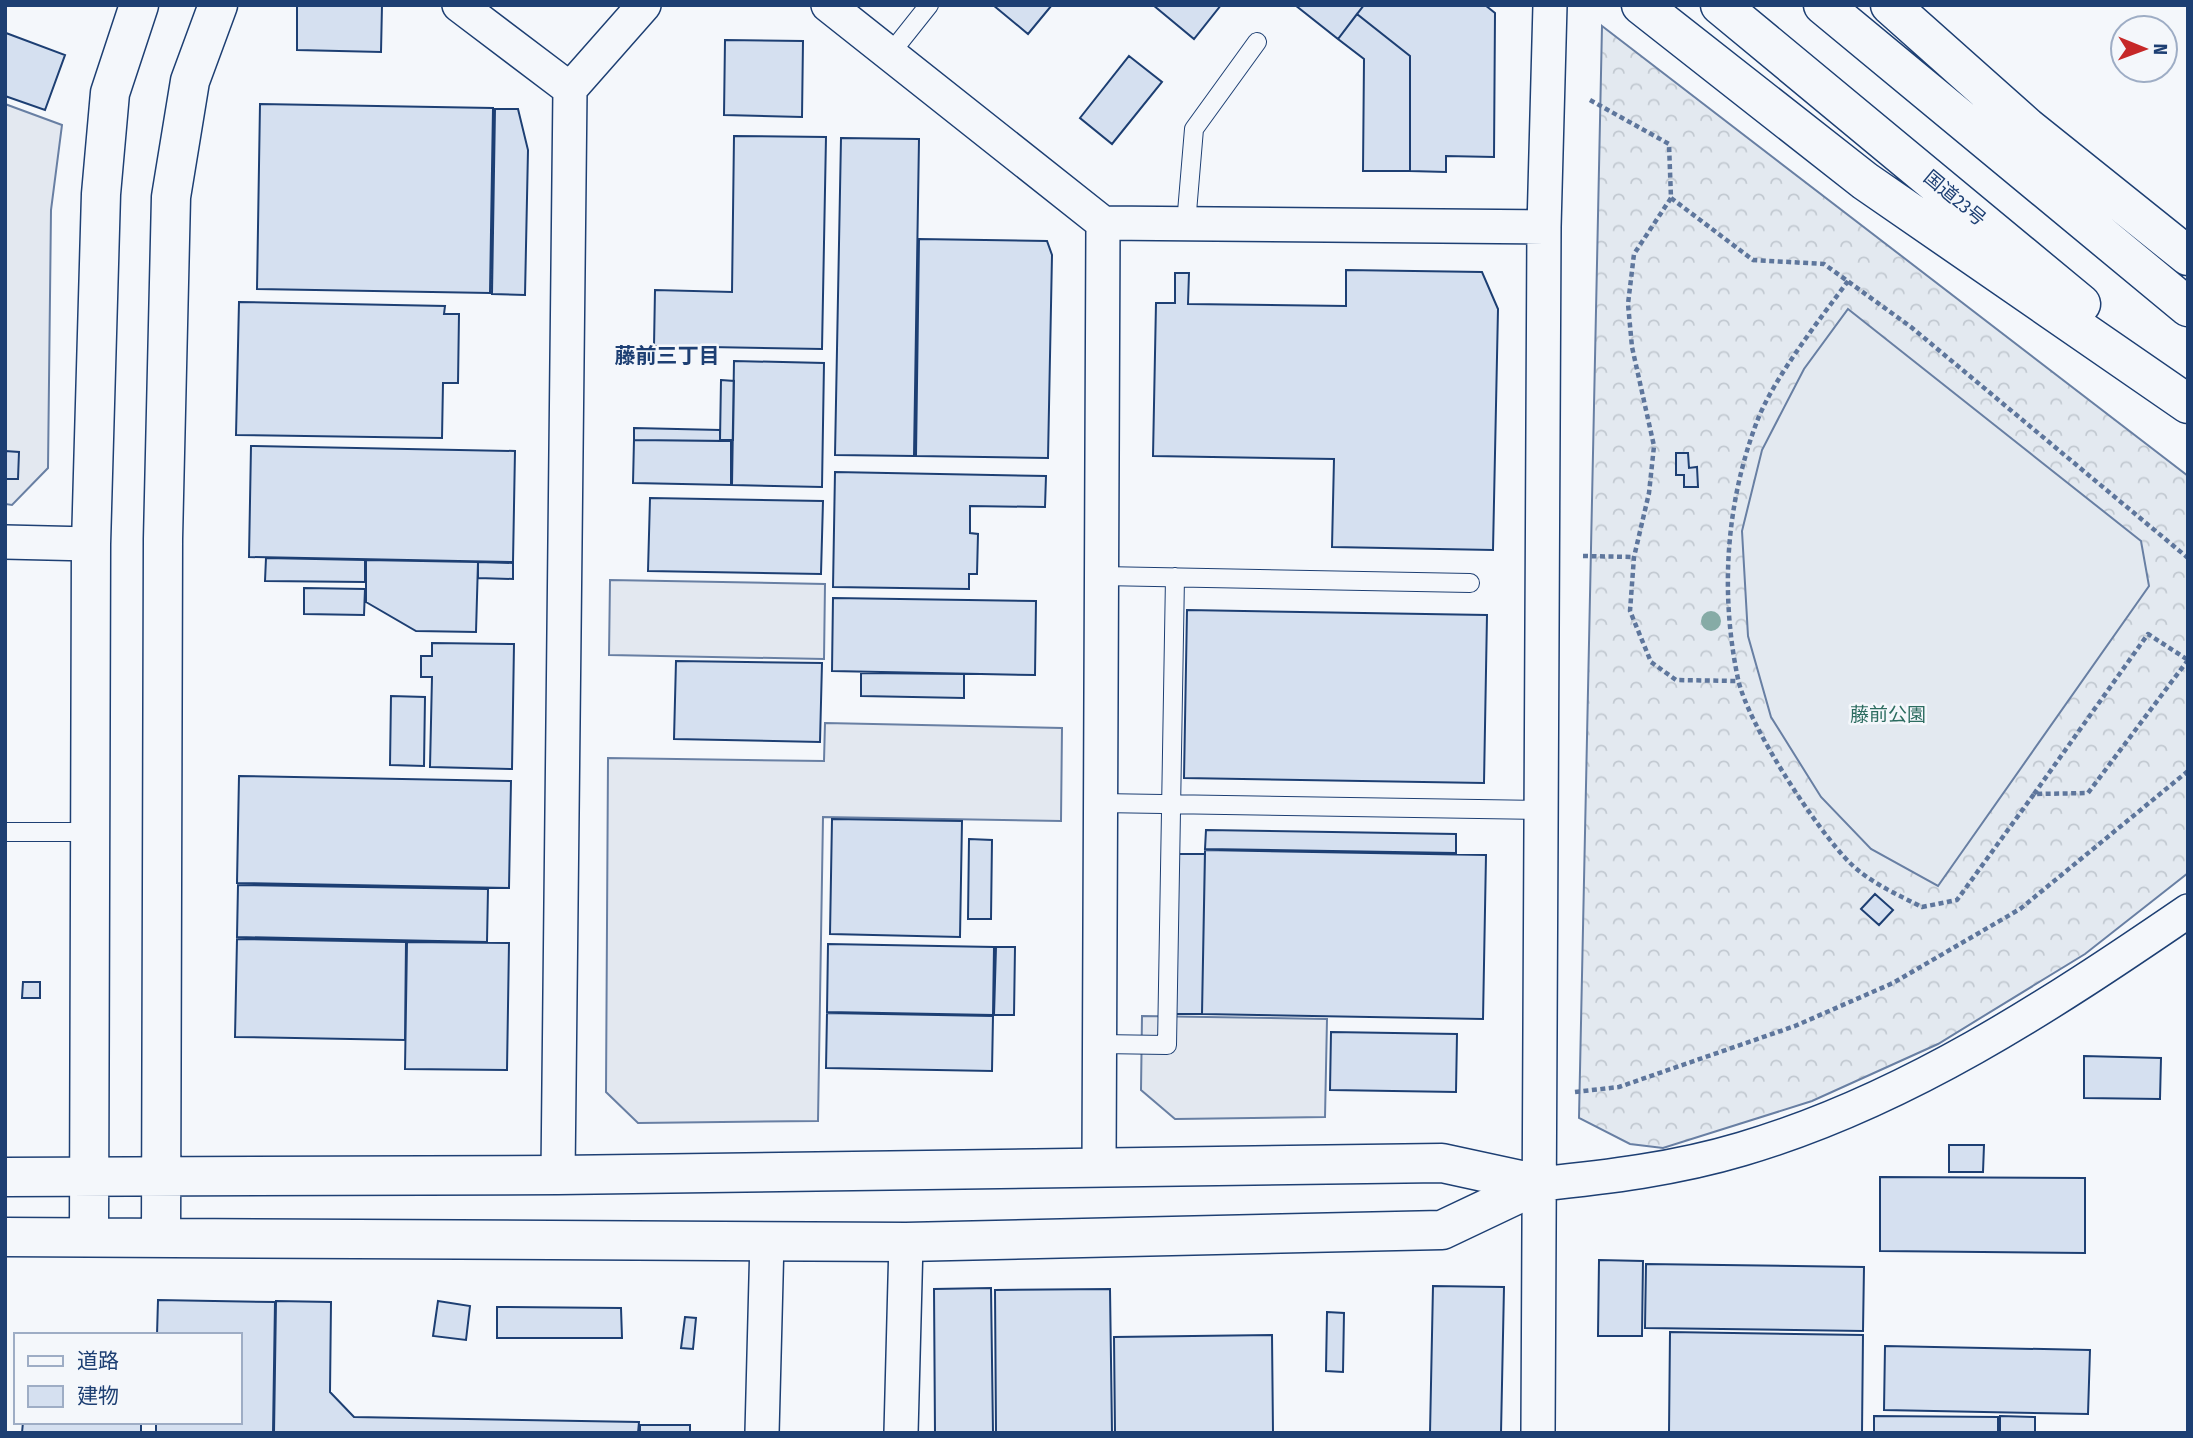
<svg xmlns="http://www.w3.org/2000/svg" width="2193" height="1438" viewBox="0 0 2193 1438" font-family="'Fira Sans Condensed','Noto Sans JP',sans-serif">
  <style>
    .forest { fill: url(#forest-crowns); stroke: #687fa3; stroke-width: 2 }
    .pitch { fill: #e3e9f0; stroke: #687fa3; stroke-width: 2 }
    .parking { fill: #e3e8f0; stroke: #687fa3; stroke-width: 2 }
    .building { fill: #d5e0f0; stroke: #1d3f73; stroke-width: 2 }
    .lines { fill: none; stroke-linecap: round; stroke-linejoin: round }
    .lane-casing { stroke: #1d3f73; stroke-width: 20 }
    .street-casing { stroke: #1d3f73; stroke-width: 36 }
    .secondary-casing { stroke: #1d3f73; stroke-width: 41 }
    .highway-casing { stroke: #1d3f73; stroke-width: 41 }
    .path { stroke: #5e769c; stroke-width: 4.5; stroke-dasharray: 5 3.5; stroke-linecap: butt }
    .lane { stroke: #f4f7fb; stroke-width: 18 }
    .street { stroke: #f4f7fb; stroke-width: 33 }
    .secondary { stroke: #f4f7fb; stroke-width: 38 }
    .highway { stroke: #f4f7fb; stroke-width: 38 }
    .tree { fill: #86aba6 }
    .labels { text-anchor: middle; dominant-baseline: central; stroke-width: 5; stroke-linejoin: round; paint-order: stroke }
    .street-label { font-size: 19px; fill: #1d3f73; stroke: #f4f7fb }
    .park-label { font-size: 19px; fill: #2c6c60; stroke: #f4f7fb }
    .neighbourhood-label { font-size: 21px; font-weight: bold; fill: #1d3f73; stroke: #f4f7fb }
  </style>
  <defs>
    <pattern id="forest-crowns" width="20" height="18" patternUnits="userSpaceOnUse" patternTransform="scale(1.75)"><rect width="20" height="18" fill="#e3e9f0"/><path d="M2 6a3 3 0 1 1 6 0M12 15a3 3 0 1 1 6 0" fill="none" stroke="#c2c9d1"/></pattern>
  </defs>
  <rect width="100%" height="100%" fill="#f4f7fb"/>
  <path class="forest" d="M1602,26L2188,476V873L2085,954L1938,1044L1812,1101L1663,1148L1630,1144L1579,1118Z"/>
  <path class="pitch" d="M1848,309L2141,541L2149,586L1938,886L1871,849L1821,797L1771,717L1748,636L1742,531L1762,450L1804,369Z"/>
  <path class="parking" d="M5,104L62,125L51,210L48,468L12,505L5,504Z
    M610,580L825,584L824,659L609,655Z
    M825,723L1062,728L1061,821L823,817L818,1121L638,1123L606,1092L608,758L824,761Z
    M1142,1016L1327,1019L1325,1117L1175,1119L1141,1090Z"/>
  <path class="building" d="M297,5H382L381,52L297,50Z
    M993,5H1052L1028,34Z
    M1153,5H1221L1194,39Z
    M1295,5H1364L1338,39Z
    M1364,5H1485L1495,13L1494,157L1446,156V172L1410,171V56L1357,14Z
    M1357,14L1410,56V171H1363L1364,59L1338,39Z
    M6,33L65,55L45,110L5,96Z
    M725,40L803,41L802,117L724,115Z
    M1129,56L1162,82L1112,144L1080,118Z
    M260,104L493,108L490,293L257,289Z
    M495,109H518L528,150L525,295L492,294Z
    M734,136L826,137L822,349L654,346L655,290L732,292Z
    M841,138L919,139L914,456L835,455Z
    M919,239L1047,241L1052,255L1048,458L916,456Z
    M1346,270L1482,272L1498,309L1493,550L1332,547L1334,459L1153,456L1156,303H1175V273H1189L1188,304L1346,306Z
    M239,302L445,306L444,314H459L458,383H443L442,438L236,435Z
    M734,361L824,363L822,487L732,485Z
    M721,380L734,381L733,440H720Z
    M634,428L720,430V441L634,440Z
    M634,440L731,441V485L633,483Z
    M251,446L515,451L513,562L249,557Z
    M5,451L19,452L18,479H5Z
    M1676,453H1688L1689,468L1697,467L1698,487H1684V475H1676Z
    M835,472L1046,476L1045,507L970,506V533L978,534L977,574H969V589L833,587Z
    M650,498L823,501L821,574L648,571Z
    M266,558L365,560V582L265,581Z
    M366,560L478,562L476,632L416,631L366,602Z
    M478,562L513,563V579L478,578Z
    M304,588L365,589L364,615L304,614Z
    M833,598L1036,601L1035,675L832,671Z
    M1187,610L1487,615L1484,783L1184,778Z
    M432,643L514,644L512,769L430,767L432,677H421V656H432Z
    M676,661L822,663L820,742L674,739Z
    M861,673L964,674V698L861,696Z
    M391,696L425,697L424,766L390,765Z
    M239,776L511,781L509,888L237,883Z
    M832,819L962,821L960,937L830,934Z
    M1206,830L1456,834V853L1205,849Z
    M969,839L992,840L991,919H968Z
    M1205,850L1486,855L1483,1019L1202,1014Z
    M1178,854H1205L1202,1014H1175Z
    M238,885L488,889L487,942L237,937Z
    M1875,894L1893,910L1879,925L1861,909Z
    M237,939L406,942L405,1040L235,1037Z
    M407,942L509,943L507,1070L405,1069Z
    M828,944L994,947L993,1015L827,1012Z
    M996,947H1015L1014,1015H994Z
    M23,982H40V998H22Z
    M827,1013L993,1016L992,1071L826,1068Z
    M1331,1032L1457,1034L1456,1092L1330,1090Z
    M2084,1056L2161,1058L2160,1099L2084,1098Z
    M1949,1145H1984L1983,1172H1949Z
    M1880,1177L2085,1178V1253L1880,1251Z
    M1599,1260L1643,1261L1642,1336H1598Z
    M1646,1264L1864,1267L1863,1331L1645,1328Z
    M1433,1286L1504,1287L1501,1433H1430Z
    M991,1288L993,1433H935L934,1289Z
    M1110,1289L1112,1433H996L995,1290Z
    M158,1300L275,1302L273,1433H156V1422H240V1335H157Z
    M276,1301L331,1302L330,1392L354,1417L639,1422L638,1433H274Z
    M438,1301L470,1306L466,1340L433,1336Z
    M497,1307L621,1308L622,1338H497Z
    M1327,1312L1344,1313L1343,1372L1326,1371Z
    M685,1317L696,1318L693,1349L681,1348Z
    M1670,1332L1863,1335L1862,1433H1669Z
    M1272,1335L1273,1433H1115L1114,1337Z
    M1885,1346L2090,1350L2088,1414L1884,1410Z
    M1874,1416L1998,1417V1433H1874Z
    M2000,1416L2035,1417V1433H2000Z
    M23,1422H141V1433H22Z
    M640,1425H690V1433H640Z"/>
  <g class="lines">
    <g class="lane-casing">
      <path id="lane" d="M890,54L929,5
        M1186,224L1194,129L1257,42
        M1102,576L1470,583
        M1100,803L1541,810
        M5,832H90
        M1100,1044L1167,1045L1175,577"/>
    </g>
    <g class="street-casing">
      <path id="street" d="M459,5L570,89
        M828,5L1103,223L1544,227
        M5,542L91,544
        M1099,1168L1103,223
        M558,1175L570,89L644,5
        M1539,1184C1608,1177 1675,1169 1742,1149C1905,1101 2049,1006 2188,911
        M762,1433L767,1240
        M901,1433L906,1242
        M1538,1433L1544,227L1550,5"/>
    </g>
    <g class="secondary-casing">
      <path id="secondary" d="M5,1177L558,1175L1442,1163L1539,1184
        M89,1236L91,544L101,194L110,93L139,5
        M5,1237L906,1242L1442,1230L1539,1184
        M161,1237L163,539L171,197L190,81L218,5"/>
    </g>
    <g class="highway-casing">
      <path id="highway" d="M1641,5L1865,181L2188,404
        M1720,5L2081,304
        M1823,5L2188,307
        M1890,5L2027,127L2188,256"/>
    </g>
    <path class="path" d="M1590,100L1669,144L1671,198L1753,260L1824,264L1911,327L2188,558
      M1671,198L1634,254L1628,304L1632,347L1654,446L1649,493L1634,557L1630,611L1651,662L1676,680L1738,681
      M1848,281C1820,319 1772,380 1756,424C1726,505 1720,593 1738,679C1748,725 1816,829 1850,863C1869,882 1898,895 1922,907L1957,900L2034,794L2088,793L2188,660
      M1583,556L1634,557
      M2034,794L2148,634L2188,660
      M1575,1092L1619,1087L1795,1026L1893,983L2020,909L2188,771"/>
    <use href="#lane" class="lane"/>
    <use href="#street" class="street"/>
    <use href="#secondary" class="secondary"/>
    <use href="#highway" class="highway"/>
  </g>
  <circle class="tree" cx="1711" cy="621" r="10"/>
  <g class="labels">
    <g class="street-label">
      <text transform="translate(1955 198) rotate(40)">国道23号</text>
    </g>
    <g class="park-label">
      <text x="1888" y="714">藤前公園</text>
    </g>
    <g class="neighbourhood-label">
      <text x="667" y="356">藤前三丁目</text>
    </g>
  </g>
  <rect width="2193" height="1438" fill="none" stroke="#1d3f73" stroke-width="14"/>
  <rect x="14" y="1333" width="228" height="91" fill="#f4f7fb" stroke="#9eadc5" stroke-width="2"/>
  <rect x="28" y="1356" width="35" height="10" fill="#f4f7fb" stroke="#9eadc5" stroke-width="2"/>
  <text x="77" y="1368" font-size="21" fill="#1d3f73">道路</text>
  <rect x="28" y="1386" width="35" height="21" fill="#d5e0f0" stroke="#9eadc5" stroke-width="2"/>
  <text x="77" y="1403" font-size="21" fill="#1d3f73">建物</text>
  <g transform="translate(2144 49) rotate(91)"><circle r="33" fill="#f4f7fb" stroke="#9eadc5" stroke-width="2"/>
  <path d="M0-5L12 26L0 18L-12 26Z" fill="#c62828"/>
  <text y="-10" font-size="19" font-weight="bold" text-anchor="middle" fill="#1d3f73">N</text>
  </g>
</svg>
